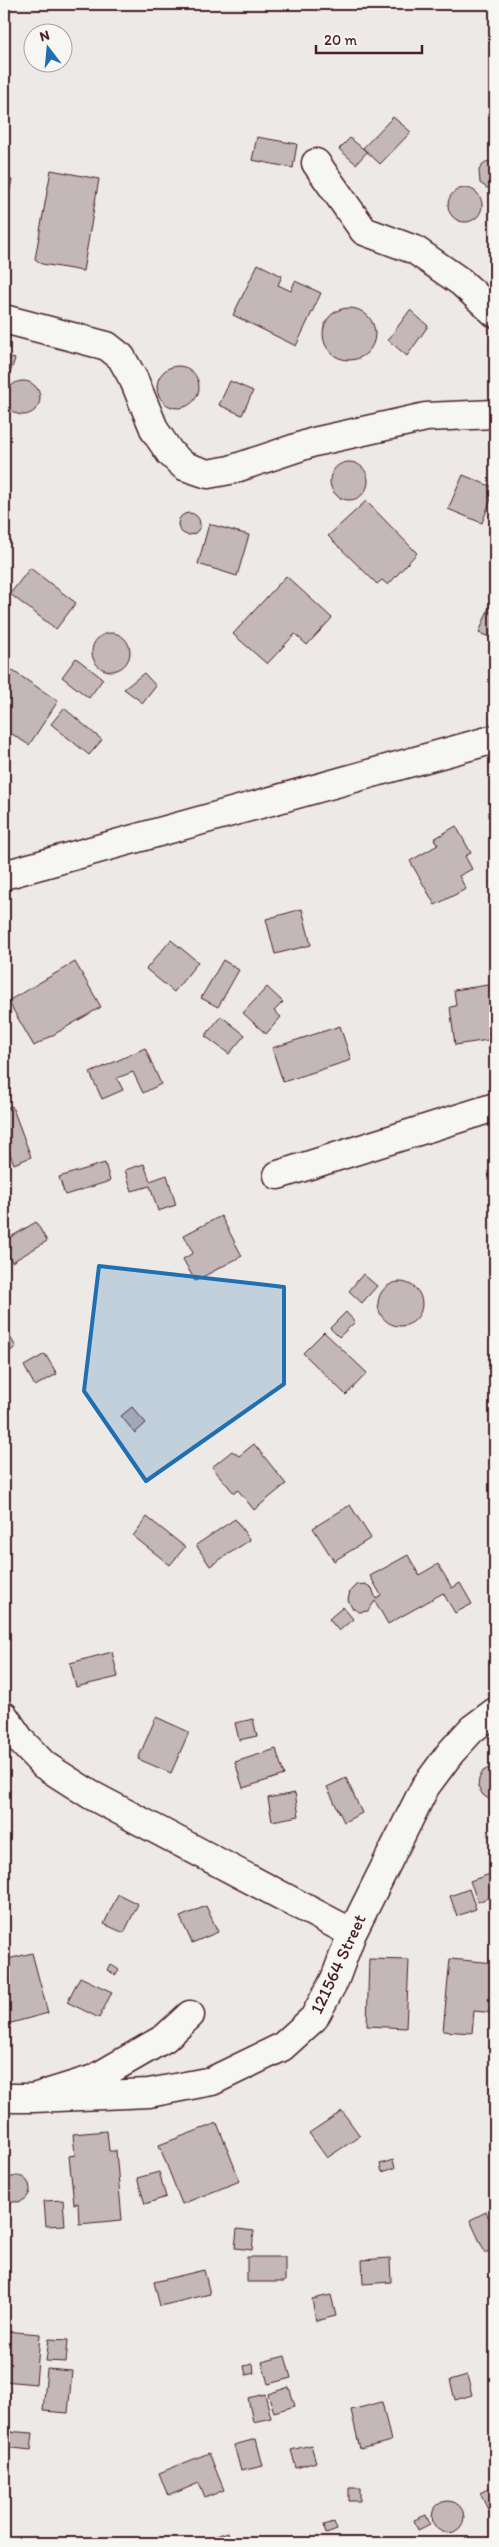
<svg xmlns="http://www.w3.org/2000/svg" width="499" height="2547" viewBox="0 0 499 2547" font-family="Itim,sans-serif">
  <style>
    .building { fill: #c4b7b7; stroke: #4a1f2b }
    .lines { fill: none; stroke-linecap: round; stroke-linejoin: round }
    .minor-casing { stroke: #4a1f2b; stroke-width: 31 }
    .minor { stroke: #f6f6f2; stroke-width: 28 }
    .marked { fill: #1f6fb2; fill-opacity: 0.2; stroke: #1f6fb2; stroke-width: 4; stroke-linejoin: round }
    .labels { text-anchor: middle; dominant-baseline: central; stroke-width: 4; stroke-linejoin: round; paint-order: stroke }
    .street-label { font-size: 18px; fill: #4a1f2b; stroke: #f6f6f2 }
  </style>
  <rect width="100%" height="100%" fill="#ece9e6"/>
  <filter id="ink" filterUnits="userSpaceOnUse"><feTurbulence type="fractalNoise" baseFrequency=".02" numOctaves="2"/><feDisplacementMap in="SourceGraphic" scale="10" xChannelSelector="R" yChannelSelector="G"/><feConvolveMatrix kernelMatrix="1 2 1 2 8 2 1 2 1" color-interpolation-filters="sRGB"/></filter>
  <g filter="url(#ink)">
    <path class="building" d="M393,117L411,132L380,164L363,148Z
      M257,137L297,144L293,168L252,160Z
      M350,138L367,152L356,164L339,149Z
      M495,161V188H487L480,183L479,170L485,162Z
      M51,170L99,179L83,271L42,264L35,259Z
      M4,178L12,180L4,216Z
      M448 205a17 17 0 1 1 34 0a17 17 0 1 1-34 0Z
      M258,264L282,276L278,285L291,291L295,281L321,293L296,346L233,315Z
      M323 334a26 26 0 1 1 52 0a26 26 0 1 1-52 0Z
      M410,310L428,326L407,356L388,340Z
      M4,355L15,359L4,390Z
      M157 387a21 21 0 1 1 42 0a21 21 0 1 1-42 0Z
      M230,381L253,391L242,415L219,405Z
      M6 398a17 17 0 1 1 34 0a17 17 0 1 1-34 0Z
      M330 481a19 19 0 1 1 38 0a19 19 0 1 1-38 0Z
      M463,475L495,488L482,523L448,509Z
      M366,501L417,553L388,585L382,580L377,584L328,536Z
      M178 524a11 11 0 1 1 22 0a11 11 0 1 1-22 0Z
      M209,524L249,535L237,576L198,564Z
      M30,568L76,603L56,629L10,594Z
      M286,576L332,618L307,645L295,634L267,664L233,634Z
      M493,597L495,598V639L479,633Z
      M92 652a19 19 0 1 1 38 0a19 19 0 1 1-38 0Z
      M76,658L103,679L89,698L62,677Z
      M4,665L58,701L29,745L12,734L4,744Z
      M144,673L156,686L143,703L124,689Z
      M64,708L102,740L89,755L51,724Z
      M456,826L471,853L465,856L472,869L459,876L466,889L435,905L410,861L438,845L434,839Z
      M302,909L311,945L275,954L266,919Z
      M171,940L198,962L174,992L146,969Z
      M223,960L239,970L218,1007L201,998Z
      M75,962L101,1007L34,1046L8,1001Z
      M495,984V1039L455,1045L450,1007L456,1006L454,990Z
      M267,987L283,1002L274,1011L281,1017L266,1034L243,1013Z
      M221,1016L245,1035L229,1054L205,1036Z
      M340,1026L351,1060L283,1082L272,1048Z
      M145,1048L161,1084L143,1093L133,1072L117,1078L123,1090L102,1099L90,1073Z
      M12,1106L31,1157L14,1164L4,1139V1109Z
      M105,1163L110,1181L65,1195L59,1177Z
      M144,1164L150,1181L167,1175L176,1205L158,1211L150,1186L132,1191L125,1170Z
      M221,1216L242,1256L195,1281L183,1259L193,1253L184,1235Z
      M36,1222L47,1241L12,1262L4,1247V1241Z
      M363,1274L377,1286L362,1303L349,1291Z
      M378 1304a22 22 0 1 1 44 0a22 22 0 1 1-44 0Z
      M346,1312L355,1322L339,1337L330,1328Z
      M4,1327L16,1347L4,1355Z
      M324,1332L367,1373L346,1395L303,1353Z
      M45,1354L57,1374L35,1386L24,1366Z
      M132,1407L146,1423L135,1433L121,1416Z
      M254,1444L286,1484L254,1510L238,1490L234,1493L212,1467L232,1451L239,1456Z
      M350,1505L371,1538L334,1561L313,1528Z
      M147,1517L185,1547L170,1565L133,1536Z
      M235,1519L250,1540L210,1566L196,1545Z
      M408,1555L419,1575L438,1564L452,1588L460,1583L472,1604L455,1613L443,1593L388,1624L375,1601L368,1611L359,1612L352,1608L348,1600L350,1591L356,1585L365,1584L372,1588L376,1599L381,1595L370,1576Z
      M343,1607L353,1619L339,1631L329,1619Z
      M112,1652L118,1677L76,1687L70,1663Z
      M156,1717L189,1732L171,1773L138,1759Z
      M253,1719L257,1736L239,1740L235,1723Z
      M276,1749L284,1775L243,1788L235,1762Z
      M491,1767H495V1800H490L483,1795L478,1787L479,1779L483,1771Z
      M346,1778L362,1813L344,1822L327,1787Z
      M295,1793L299,1816L272,1821L268,1798Z
      M490,1874L495,1895L478,1902L470,1881Z
      M469,1889L476,1909L457,1916L450,1896Z
      M118,1894L138,1904L124,1933L104,1924Z
      M206,1906L218,1932L192,1943L180,1917Z
      M32,1953L48,2013L4,2025V1960Z
      M369,1959L409,1960L406,2028L367,2026Z
      M450,1959L495,1963L494,2013L474,2011L472,2033L443,2031Z
      M110,1964L119,1970L116,1975L107,1970Z
      M80,1977L112,1992L99,2018L67,2002Z
      M342,2111L360,2136L327,2158L309,2133Z
      M217,2123L240,2181L182,2204L159,2145Z
      M107,2131L109,2151H116L122,2220L79,2224L78,2203L74,2204L69,2156L75,2155L73,2134Z
      M393,2160L395,2168L382,2172L380,2164Z
      M159,2172L166,2197L145,2204L137,2178Z
      M4 2189a13 13 0 1 1 26 0a13 13 0 1 1-26 0Z
      M63,2200L65,2225L46,2226L44,2201Z
      M486,2212L495,2230V2248L485,2253L470,2220Z
      M237,2229L254,2231L252,2250L235,2248Z
      M247,2257H285V2282H247Z
      M390,2258L391,2282L363,2284L362,2260Z
      M204,2270L210,2294L160,2306L154,2282Z
      M331,2295L336,2316L316,2321L312,2299Z
      M4,2331L40,2334L36,2384L4,2381Z
      M49,2339L68,2340L66,2362L46,2361Z
      M285,2356L291,2378L268,2384L262,2362Z
      M253,2364L254,2373L246,2375L244,2366Z
      M47,2369L72,2371L68,2413L43,2411Z
      M467,2375L472,2395L455,2400L450,2380Z
      M289,2387L295,2406L274,2412L268,2394Z
      M265,2394L271,2418L253,2422L248,2398Z
      M382,2402L391,2441L360,2449L351,2410Z
      M4,2431L33,2433L31,2450L4,2447Z
      M256,2439L263,2466L241,2471L234,2445Z
      M311,2445L316,2462L296,2468L291,2450Z
      M209,2453L224,2490L205,2498L199,2483L168,2496L159,2473Z
      M495,2485V2524L480,2493Z
      M349,2488H360V2501H349Z
      M432 2517a16 16 0 1 1 32 0a16 16 0 1 1-32 0Z
      M426,2515L430,2524L418,2530L414,2520Z
      M334,2522L337,2530L326,2534L324,2525Z
      M228,2532L232,2543H217L216,2536Z"/>
    <g class="lines">
      <g class="minor-casing">
        <path id="minor" d="M316,163L364,231L415,250L461,282L495,313
          M4,319L107,346L121,357L134,380L155,431L170,453L184,466L208,474L230,470L314,442L426,417L495,414
          M4,875L495,739
          M278,1175L495,1107
          M4,1716L21,1741L44,1765L91,1795L352,1933
          M4,2098H33L94,2079L165,2038L190,2015
          M33,2098L149,2093L212,2081L282,2047L314,2018L335,1979L352,1933L425,1787L451,1752L472,1729L495,1712"/>
      </g>
      <use href="#minor" class="minor"/>
    </g>
  </g>
  <path class="marked" d="M99,1266L284,1287V1384L146,1481L84,1391Z"/>
  <g class="labels">
    <g class="street-label">
      <text transform="translate(338 1964) rotate(-65)">121564 Street</text>
    </g>
  </g>
  <rect width="499" height="2547" fill="none" stroke="#f6f6f2" stroke-width="20"/>
  <rect x="10" y="10" width="479" height="2527" fill="none" stroke="#4a1f2b" stroke-width="2" filter="url(#ink)"/>
  <g transform="translate(48 48) rotate(344)"><circle r="24" fill="#f6f6f2" stroke="#b1a0a2"/>
  <path d="M0-4L9 19L0 12L-9 19Z" fill="#1f6fb2"/>
  <text y="-8" font-size="14" font-weight="bold" text-anchor="middle" fill="#4a1f2b">N</text>
  </g>
  <path d="M316 45v8h106v-8" fill="none" stroke="#4a1f2b" stroke-width="2.5"/>
  <text x="324" y="45" font-size="15" fill="#4a1f2b" stroke="#f6f6f2" stroke-width="4" paint-order="stroke">20 m</text>
</svg>
